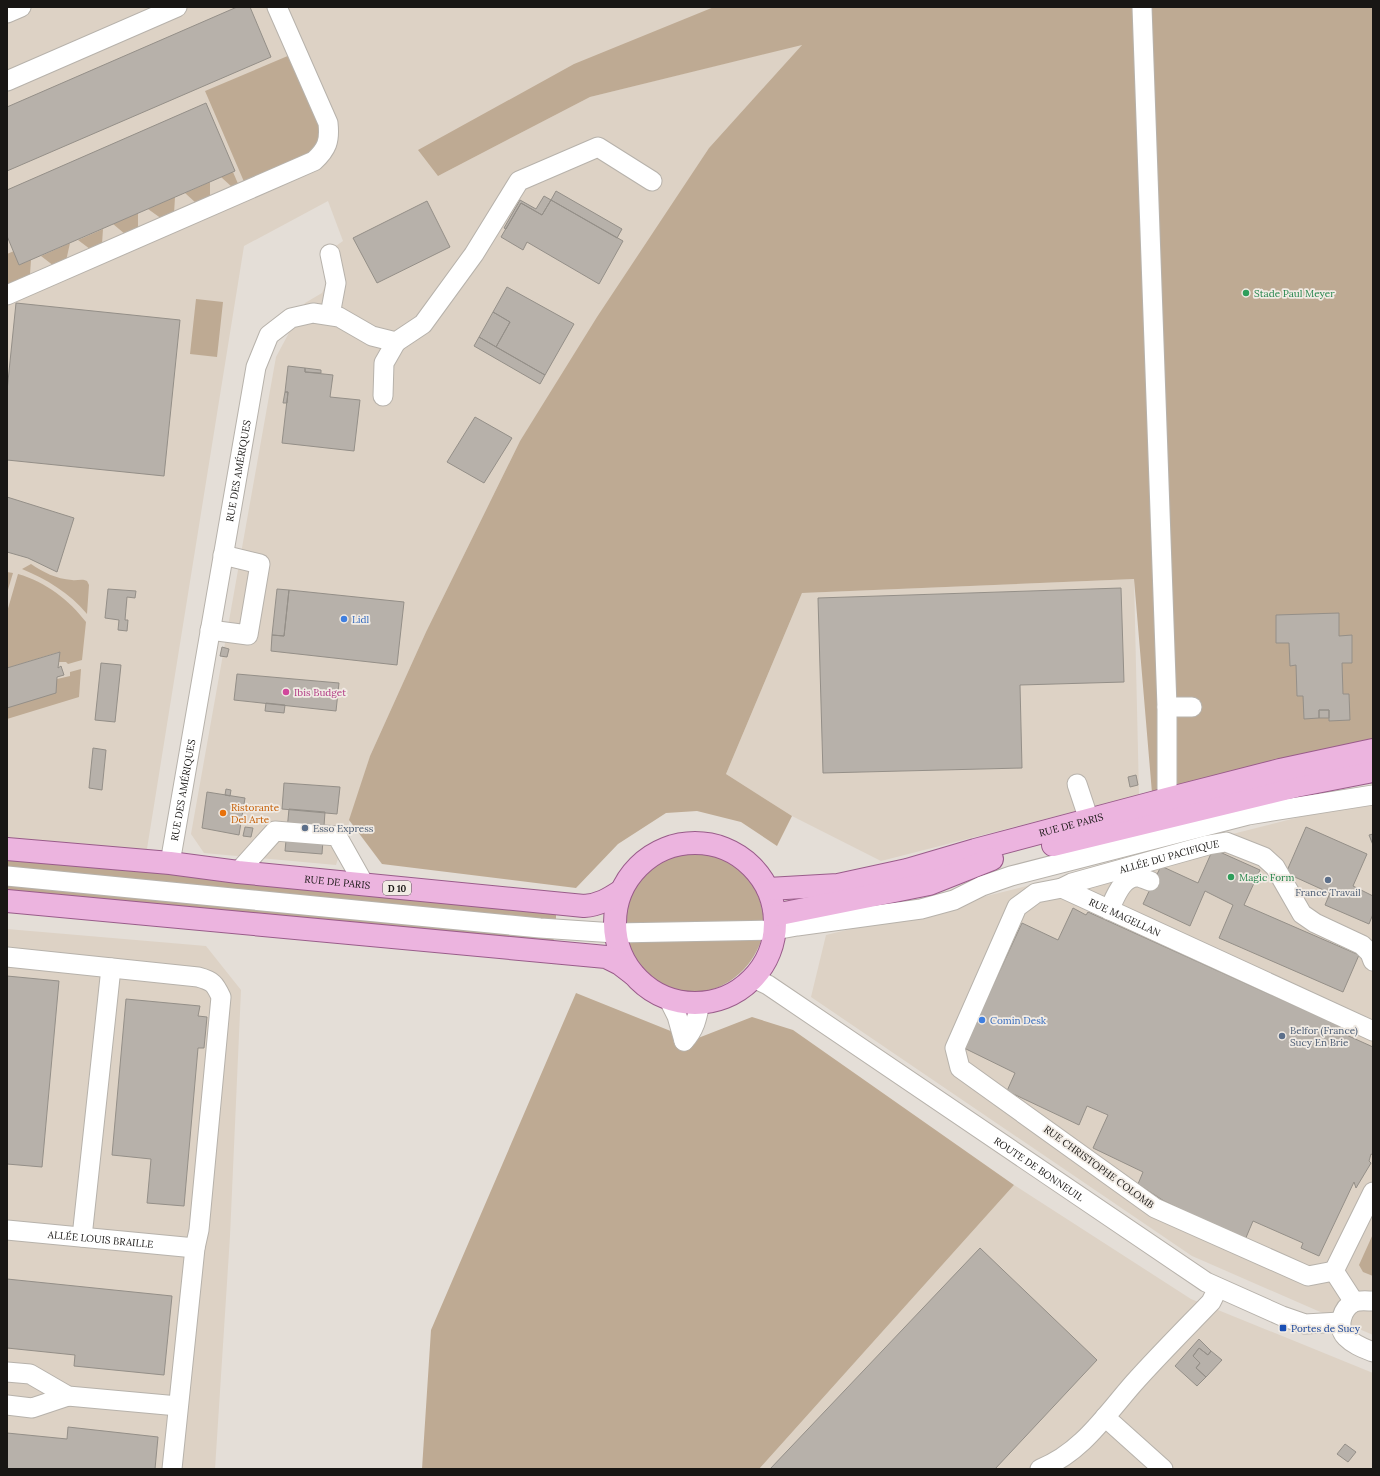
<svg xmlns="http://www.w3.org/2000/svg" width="1380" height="1476" viewBox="0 0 1380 1476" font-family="Lora,serif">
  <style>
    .built { fill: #ddd2c5 }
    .green { fill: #beaa93 }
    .building { fill: #b7b1aa; stroke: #948f88 }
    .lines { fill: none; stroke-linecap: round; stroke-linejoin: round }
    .minor-casing { stroke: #b7b2ab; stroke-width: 21 }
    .major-casing { stroke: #995c8a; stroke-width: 24 }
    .minor { stroke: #fff; stroke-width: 19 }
    .major { stroke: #ecb4df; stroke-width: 22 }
    .leisure-dot { fill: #2e9e5b; stroke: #f1ebe4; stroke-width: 1.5 }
    .shop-dot { fill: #3f7fe0; stroke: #f1ebe4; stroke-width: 1.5 }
    .hotel-dot { fill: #d1479c; stroke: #f1ebe4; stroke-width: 1.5 }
    .food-dot { fill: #e8710a; stroke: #f1ebe4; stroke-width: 1.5 }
    .service-dot { fill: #5c6f8a; stroke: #f1ebe4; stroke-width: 1.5 }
    .transit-dot { fill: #1a4fb4; stroke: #f1ebe4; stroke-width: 1.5 }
    .labels { text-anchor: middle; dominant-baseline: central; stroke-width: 3.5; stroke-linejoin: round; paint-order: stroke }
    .shield { fill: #f1ebe4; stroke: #595652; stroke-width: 1 }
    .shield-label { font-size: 9px; font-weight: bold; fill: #181614 }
    .leisure-label { font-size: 10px; fill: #27864d; stroke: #f1ebe4; text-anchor: start }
    .street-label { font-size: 10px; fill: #181614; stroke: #f1ebe4 }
    .shop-label { font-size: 10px; fill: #366cbe; stroke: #f1ebe4; text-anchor: start }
    .hotel-label { font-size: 10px; fill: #b23c85; stroke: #f1ebe4; text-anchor: start }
    .food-label { font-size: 10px; fill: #c56008; stroke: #f1ebe4; text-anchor: start }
    .service-label { font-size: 10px; fill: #4e5e75; stroke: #f1ebe4; text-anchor: start }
    .transit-label { font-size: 10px; fill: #164399; stroke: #f1ebe4; text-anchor: start }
  </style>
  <rect width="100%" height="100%" fill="#e4ded7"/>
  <path class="built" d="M7,7H714L438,176L590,97L803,44L709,148L520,441L426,632L370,756L336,865L204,853L191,834L276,357L305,303L322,293L329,277L326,253L343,241L328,201L244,246L146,855L7,842Z
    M1134,579L1139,795L881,861L792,816L726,774L802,593Z
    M1373,800V1335L1192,1256L811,997L826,935L1007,891L1331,809Z
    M7,929L206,946L241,990L230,1236L215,1469H7Z
    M1014,1185L1191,1299L1373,1373V1469H759Z"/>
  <path class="green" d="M714,7H1373V745L1152,793L1134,579L802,593L726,774L792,816L777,846L741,822L697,811L666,813L618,844L576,888L382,864L349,820L370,756L426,632L520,441L597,317L709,148L802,45L590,97L438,176L418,150L574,64Z
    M290,55L320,124L322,134L311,154L245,184L205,91Z
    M233,172L239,186L232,187L221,177Z
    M210,182V197L196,203L185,193Z
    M175,197L174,214L162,219L148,209Z
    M138,213V229L125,234L113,224Z
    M103,229L102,244L90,249L78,240Z
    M70,243L66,261L54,266L41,256Z
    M14,251L19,265L31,260L30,274V276L7,287V254Z
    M196,299L223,302L217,357L190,354Z
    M31,564C43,572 56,579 72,580C77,581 82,578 87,581L89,585L87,614C70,593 46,579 22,569Z
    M7,572L13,573L7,593Z
    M18,574C46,582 69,600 86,622L82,660L68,664L66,662H59V652L7,668V612Z
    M81,669L79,697L7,719V708L57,679L70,676V672Z
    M688,853C732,853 760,878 764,921L625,924C623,898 641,870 665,859C672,856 680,854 688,853Z
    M7,858L556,911V920L7,868Z
    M7,884L554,936L553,946L7,894Z
    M762,938C746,989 686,1012 646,972C638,964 629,953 628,941Z
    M576,993L693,1040L752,1017L793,1030L1014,1185L759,1469H422L431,1330Z
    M1373,1234V1276L1363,1272L1359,1265Z"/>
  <path class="building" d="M237,7H250L271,57L7,171V107Z
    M206,103L235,171L19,265L7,236V190Z
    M556,191L622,229L617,238L551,200Z
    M544,196L551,200L542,215L521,203L506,229L504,228L520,200L536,209Z
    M551,200L623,241L599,284L527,242L523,250L501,237L521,203L542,215Z
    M427,201L450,247L377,283L353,238Z
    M507,287L574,324L545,375L496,347L510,322L493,312Z
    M16,303L180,320L164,476L7,460V391Z
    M493,312L510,322L496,347L479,337Z
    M479,337L545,375L540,384L474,346Z
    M288,366L305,368V372L333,375L330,397L360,400L354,451L282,443L288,392H285Z
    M305,368L321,370V373L305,372Z
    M285,392H288L287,403H283Z
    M475,417L512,438L484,483L447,462Z
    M7,497L74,518L57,572L28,558L7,552Z
    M1121,588L1124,682L1020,685L1022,768L823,773L818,598Z
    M108,589L136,591L135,598L127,597L125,620H128L127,631L118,630L119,620L105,618Z
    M277,589L289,590L284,636L272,635Z
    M289,590L404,602L397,665L271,651L272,635L284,636Z
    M1339,613V636L1352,635V663H1342L1343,694H1349L1350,720L1329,721V710H1319V718L1304,719L1303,696H1297L1296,665L1290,666L1289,643H1276V615Z
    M222,647L229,649L227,657L220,656Z
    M60,652L58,668L61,666L64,675L57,677L56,693L7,708V668Z
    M101,663L121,665L115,722L95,720Z
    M237,674L339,683L336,711L234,700Z
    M266,703L285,705L284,713L265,711Z
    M1319,710H1329V718H1319Z
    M93,748L106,750L102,790L89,788Z
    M1136,775L1138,785L1130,787L1128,777Z
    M284,783L340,787L337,814L282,809Z
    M226,789L231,790L230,796L225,795Z
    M207,792L245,798L239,835L202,828Z
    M289,809L325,812L322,854L285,851Z
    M245,827L253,828L251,837L243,836Z
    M1306,827L1367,854L1353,886L1373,896V914L1369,924L1325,905L1330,893L1286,873Z
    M1373,834V845L1369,835Z
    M1213,849L1260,870L1244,905L1359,955L1343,992L1219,938L1233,905L1205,891L1190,926L1143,904L1161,866L1198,883Z
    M1073,908L1086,915L1088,912L1344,1028L1342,1033L1373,1047V1155L1371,1154L1369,1161L1371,1163L1356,1188L1354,1182L1319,1256L1301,1248L1303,1243L1253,1221L1245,1240L1164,1201L1138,1184L1143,1172L1093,1148L1108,1115L1087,1106L1079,1125L1007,1091L1015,1073L964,1048L1022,923L1058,940Z
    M7,976L59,981L42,1167L7,1164Z
    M126,999L200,1006L198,1016L207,1017L204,1048H198L184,1206L147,1203L151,1159L112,1155Z
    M980,1248L1097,1360L995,1469H770Z
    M7,1279L172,1296L164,1375L74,1366L75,1355L7,1348Z
    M1199,1339L1211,1351L1208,1355L1199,1348L1193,1356L1200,1363L1196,1368L1206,1377L1197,1386L1175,1366Z
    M1199,1348L1208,1355L1211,1351L1222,1360L1206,1377L1196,1368L1200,1363L1193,1356Z
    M68,1427L158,1437L155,1469H7V1433L67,1439Z
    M1345,1444L1356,1452L1348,1462L1337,1454Z"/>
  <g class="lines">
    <g class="minor-casing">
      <g id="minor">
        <path d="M1142,7L1167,707V799L1163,813"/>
        <path d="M7,13L21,7"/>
        <path d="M7,81L177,7"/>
        <path d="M7,295L314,161C327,149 330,141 328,123L277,7"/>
        <path d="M330,315L336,283L330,254"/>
        <path d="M383,396L384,363L396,342"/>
        <path d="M210,630L248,635L260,564L223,555"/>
        <path d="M1167,707H1192"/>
        <path d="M1077,784L1089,820L1088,835"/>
        <path id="s1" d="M170,863L256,367L269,335L291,318L313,313L339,317L372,336L396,342L423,324L474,254L519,181L598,147L652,181"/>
        <path d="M238,872L275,831L337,836L364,884"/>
        <path d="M7,876L540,928L615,933L775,930L797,926L921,909L954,900L982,886L1011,876L1248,815L1373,795"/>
        <path id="s2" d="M1062,888L1072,883L1208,845L1226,842L1264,857L1275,867L1302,914L1315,923L1362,945L1370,953L1373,961"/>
        <path d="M1109,910C1115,898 1122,876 1138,877C1141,877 1146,880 1150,881"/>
        <path d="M7,957L198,977C213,981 215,984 221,997L199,1230L195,1248L172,1469"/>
        <path id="s3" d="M753,978L768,985L1206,1282L1282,1316L1305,1324L1340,1322"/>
        <path d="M668,998L677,1016L684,1041"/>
        <path d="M684,1041C695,1029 697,1018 700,1003"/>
        <path id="s4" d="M7,1230L195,1248"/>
        <path d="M82,1237L111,968"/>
        <path id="s5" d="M1334,1271L1308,1276L1155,1208L960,1068L955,1048L1017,907L1036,893L1062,888L1373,1031"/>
        <path d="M1334,1271L1373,1192"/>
        <path d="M1334,1271L1354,1302"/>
        <path d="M1373,1301C1368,1301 1359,1300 1354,1302C1342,1308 1336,1327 1346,1337C1354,1345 1363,1348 1373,1352"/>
        <path d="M7,1372L30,1374L68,1396L178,1406"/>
        <path d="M7,1405L32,1408L68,1396"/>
        <path d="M1105,1417L1163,1469"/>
        <path d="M1040,1469C1081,1453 1105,1416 1133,1384C1158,1356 1185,1329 1211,1302L1218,1288"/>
      </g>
    </g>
    <g class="major-casing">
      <g id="major">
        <circle cx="695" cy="923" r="80"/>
        <path d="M1053,845L1296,786L1373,771"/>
        <path id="s6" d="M7,849L170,863L238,872L584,906C599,905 609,899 621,891"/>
        <path id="s7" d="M768,889L838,885L907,870L975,850L1167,799L1280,770L1373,750"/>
        <path d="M7,901L606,957L620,964L633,974"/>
        <path d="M775,915L929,884L992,859"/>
      </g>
    </g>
    <use href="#minor" class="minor"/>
    <use href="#major" class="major"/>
  </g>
  <g class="leisure-dot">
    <circle cx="1246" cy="293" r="4"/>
    <circle cx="1231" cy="877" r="4"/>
  </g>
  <g class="shop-dot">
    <circle cx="344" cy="619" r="4"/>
    <circle cx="982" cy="1020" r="4"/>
  </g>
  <circle class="hotel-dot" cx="286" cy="692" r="4"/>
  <circle class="food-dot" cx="223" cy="813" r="4"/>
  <g class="service-dot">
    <circle cx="305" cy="828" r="4"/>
    <circle cx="1328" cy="880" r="4"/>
    <circle cx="1282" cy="1036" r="4"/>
  </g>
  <rect class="transit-dot" x="1279" y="1324" width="8" height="8" rx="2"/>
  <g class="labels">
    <rect class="shield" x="383" y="881" width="28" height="14" rx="3"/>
    <g class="shield-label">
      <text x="397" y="888">D 10</text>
    </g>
    <g class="leisure-label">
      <text x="1254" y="293">Stade Paul Meyer</text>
      <text x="1239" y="877">Magic Form</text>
    </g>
    <g class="street-label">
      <text stroke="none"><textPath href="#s1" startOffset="398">RUE DES AMÉRIQUES</textPath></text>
      <text stroke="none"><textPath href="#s1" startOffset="74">RUE DES AMÉRIQUES</textPath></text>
      <text stroke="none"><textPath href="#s7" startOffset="311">RUE DE PARIS</textPath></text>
      <text stroke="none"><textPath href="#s2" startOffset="112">ALLÉE DU PACIFIQUE</textPath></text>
      <text stroke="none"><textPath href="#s6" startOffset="332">RUE DE PARIS</textPath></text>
      <text stroke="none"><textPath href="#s5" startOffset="728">RUE MAGELLAN</textPath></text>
      <text transform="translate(1099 1167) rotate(36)">RUE CHRISTOPHE COLOMB</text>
      <text stroke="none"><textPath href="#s3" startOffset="344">ROUTE DE BONNEUIL</textPath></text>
      <text stroke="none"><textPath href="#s4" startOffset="94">ALLÉE LOUIS BRAILLE</textPath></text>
    </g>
    <g class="shop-label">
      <text x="352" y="619">Lidl</text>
      <text x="990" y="1020">Comin Desk</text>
    </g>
    <g class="hotel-label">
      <text x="294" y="692">Ibis Budget</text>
    </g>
    <g class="food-label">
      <text x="231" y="807">Ristorante<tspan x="231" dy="12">Del Arte</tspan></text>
    </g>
    <g class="service-label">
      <text x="313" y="828">Esso Express</text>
      <text x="1328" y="892" text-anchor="middle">France Travail</text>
      <text x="1290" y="1030">Belfor (France)<tspan x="1290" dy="12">Sucy En Brie</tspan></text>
    </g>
    <g class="transit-label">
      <text x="1291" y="1328">Portes de Sucy</text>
    </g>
  </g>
  <rect width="1380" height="1476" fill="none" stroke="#181614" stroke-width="16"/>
</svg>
